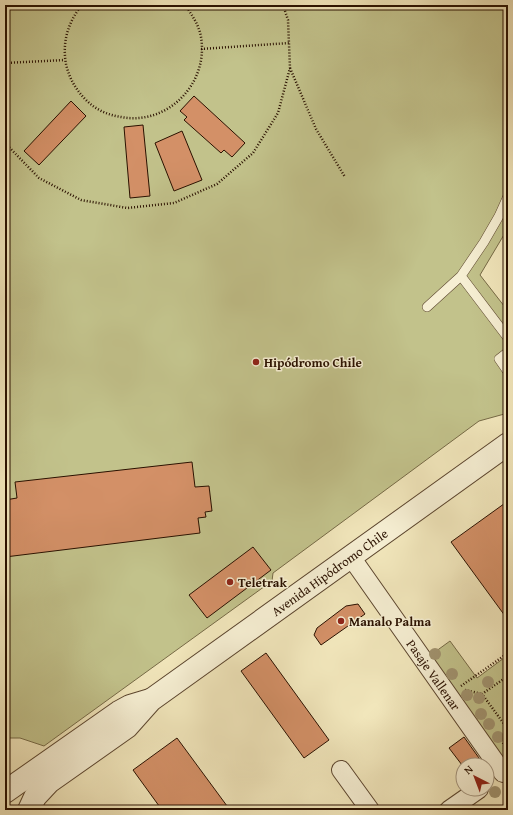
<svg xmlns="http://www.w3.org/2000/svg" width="513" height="815" viewBox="0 0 513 815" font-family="'Gentium Book Plus',serif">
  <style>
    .green { fill: #c2c28b; stroke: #766a46 }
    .building { fill: #d39067; stroke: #2a1100 }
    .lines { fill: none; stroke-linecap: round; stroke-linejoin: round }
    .service-casing { stroke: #5c462f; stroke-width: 10 }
    .minor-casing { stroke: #5c462f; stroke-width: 20 }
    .tertiary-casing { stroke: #5c462f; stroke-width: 24 }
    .path { stroke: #2a1100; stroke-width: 2.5; stroke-dasharray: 1 2; stroke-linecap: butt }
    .service { stroke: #f6efd3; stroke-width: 9 }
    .minor { stroke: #f6efd3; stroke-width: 18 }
    .tertiary { stroke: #f6efd3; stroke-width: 22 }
    .tree { fill: #a1936f }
    .poi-dot { fill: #8f2418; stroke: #f6efd3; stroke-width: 1.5 }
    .labels { text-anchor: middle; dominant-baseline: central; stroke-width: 3; stroke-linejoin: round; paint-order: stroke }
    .poi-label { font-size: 13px; font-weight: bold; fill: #2a1100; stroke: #f6efd3; text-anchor: start }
    .street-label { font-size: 13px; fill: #2a1100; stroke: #f6efd3 }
  </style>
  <rect width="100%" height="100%" fill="#f1e6bb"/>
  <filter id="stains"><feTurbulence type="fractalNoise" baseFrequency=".005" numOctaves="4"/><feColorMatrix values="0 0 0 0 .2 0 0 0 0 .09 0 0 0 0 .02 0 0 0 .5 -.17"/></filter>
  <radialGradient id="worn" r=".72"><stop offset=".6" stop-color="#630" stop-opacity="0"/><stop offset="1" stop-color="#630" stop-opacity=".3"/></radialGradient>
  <path class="green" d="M5,5H508V228L480,275L508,311V413L479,421L273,573L272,581L44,746L20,738H5Z
    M450,641L477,678L508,655V759H502L428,657Z"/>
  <path class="building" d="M194,96L245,143L232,157L224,150L221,153L184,120L187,117L180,111Z
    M71,101L86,116L39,165L24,151Z
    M143,125L150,196L130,198L124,127Z
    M182,131L202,180L174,191L155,143Z
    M192,462L195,487L209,486L212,511L205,512L206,517L198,518L200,533L5,557V500L17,498L15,482Z
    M508,501V620L451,542Z
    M253,547L271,570L207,618L189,595Z
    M358,604L365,614L321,645L314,635L317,628L346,606Z
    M266,653L329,740L304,758L241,671Z
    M464,737L484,765H462L449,748Z
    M177,738L230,810H162L133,770Z"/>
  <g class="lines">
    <g class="service-casing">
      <path id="service" d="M461,276L508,338
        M427,307L461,276L484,242L499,216L508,196
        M508,352L499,359L508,372"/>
    </g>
    <g class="minor-casing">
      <g id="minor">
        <path id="s1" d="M351,557L503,773"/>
        <path d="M341,770L370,810"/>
        <path d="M449,810L479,789"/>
      </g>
    </g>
    <g class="tertiary-casing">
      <g id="tertiary">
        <path d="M5,792L119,712L130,706L150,700"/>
        <path id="s2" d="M29,810L35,797L49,782L127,727L151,700L508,444"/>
      </g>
    </g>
    <path class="path" d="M82,5C68,22 62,42 66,64C69,78 76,90 86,100C96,110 108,115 121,117C167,126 209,84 201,37C199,25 192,15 185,5
      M201,49L289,43
      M5,63L65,60
      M290,68L316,129L345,177
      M5,143L39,178L81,200L127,208L174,203L217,184L253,153L278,113L290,68L288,20L283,5
      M461,686L508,653
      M465,690L482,694
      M507,728L482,694L508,676
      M503,744L508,727"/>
    <use href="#service" class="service"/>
    <use href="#minor" class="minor"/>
    <use href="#tertiary" class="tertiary"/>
  </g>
  <g class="tree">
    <circle cx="435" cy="654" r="6"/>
    <circle cx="452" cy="674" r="6"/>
    <circle cx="488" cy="682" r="6"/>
    <circle cx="467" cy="695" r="6"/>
    <circle cx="479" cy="698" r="6"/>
    <circle cx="481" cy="714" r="6"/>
    <circle cx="489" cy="724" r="6"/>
    <circle cx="498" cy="737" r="6"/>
    <circle cx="495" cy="792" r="6"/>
  </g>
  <g class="poi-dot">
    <circle cx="256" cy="362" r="4"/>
    <circle cx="230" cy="582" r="4"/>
    <circle cx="341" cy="621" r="4"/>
  </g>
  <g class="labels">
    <g class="poi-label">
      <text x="264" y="362">Hipódromo Chile</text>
      <text x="238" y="582">Teletrak</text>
      <text x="349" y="621">Manalo Palma</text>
    </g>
    <g class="street-label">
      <text stroke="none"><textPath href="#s2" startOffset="386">Avenida Hipódromo Chile</textPath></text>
      <text stroke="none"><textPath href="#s1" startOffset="144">Pasaje Vallenar</textPath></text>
    </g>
  </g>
  <rect width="513" height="815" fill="none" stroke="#f1e6bb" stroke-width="20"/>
  <rect x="6" y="6" width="501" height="803" fill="none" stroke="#2a1100" stroke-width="2"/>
  <rect x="10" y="10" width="493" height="795" fill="none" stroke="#2a1100"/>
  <g transform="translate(475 777) rotate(318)"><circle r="19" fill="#f6efd3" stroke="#a4967f"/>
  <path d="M0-3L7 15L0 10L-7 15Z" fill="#8f2418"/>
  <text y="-6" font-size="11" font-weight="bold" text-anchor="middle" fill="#2a1100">N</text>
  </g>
  <rect width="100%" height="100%" filter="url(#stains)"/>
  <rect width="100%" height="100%" fill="url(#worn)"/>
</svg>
